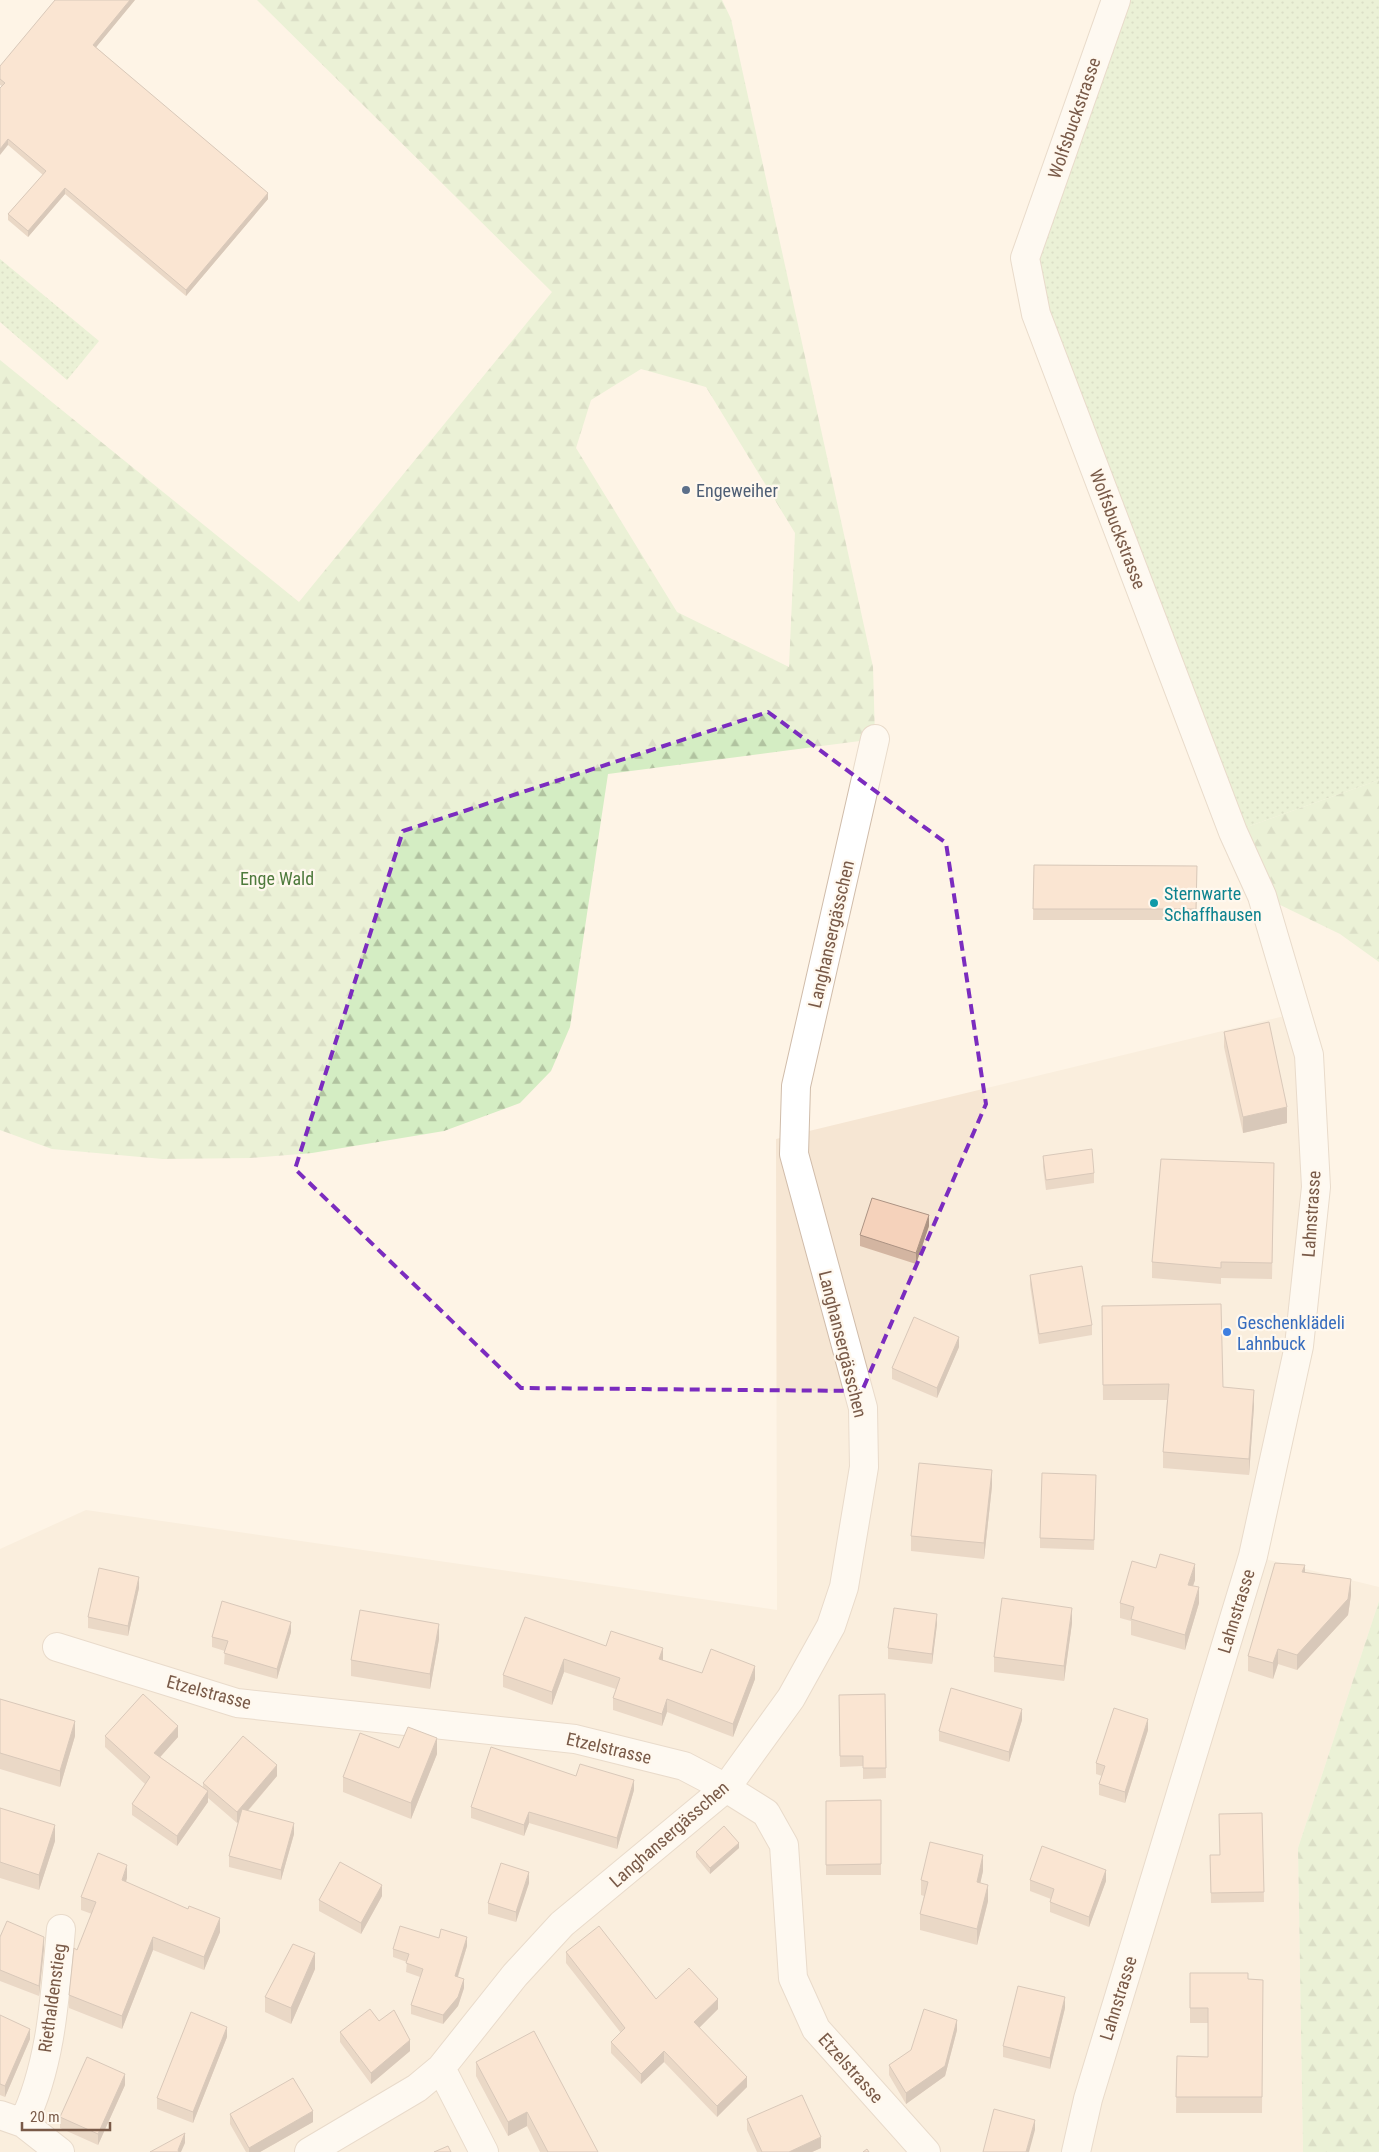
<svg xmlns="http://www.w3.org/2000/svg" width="1379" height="2152" viewBox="0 0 1379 2152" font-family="'Roboto Condensed',sans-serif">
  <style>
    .residential { fill: #f6e6d3 }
    .green { fill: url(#green-dots) }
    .forest { fill: url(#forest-firs); fill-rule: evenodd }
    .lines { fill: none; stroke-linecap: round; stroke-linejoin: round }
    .minor-casing { stroke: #d0bcaa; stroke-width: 30 }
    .minor { stroke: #fff; stroke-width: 28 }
    .wall { fill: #d3b5a1 }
    .shaded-wall { fill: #ac9383 }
    .building { fill: #f5d2bb; stroke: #ac9383 }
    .marked { fill: none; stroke: #7b2cbf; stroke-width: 4; stroke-dasharray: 10 6; stroke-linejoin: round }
    .service-dot { fill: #5c6f8a; stroke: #fff8ee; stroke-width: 2 }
    .culture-dot { fill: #0f9aa8; stroke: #fff8ee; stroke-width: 2 }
    .shop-dot { fill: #3f7fe0; stroke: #fff8ee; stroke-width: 2 }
    .labels { text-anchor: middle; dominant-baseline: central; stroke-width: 4.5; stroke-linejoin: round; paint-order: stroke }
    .street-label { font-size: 18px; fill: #795a48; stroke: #fff8ee }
    .service-label { font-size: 18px; fill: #4e5e75; stroke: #fff8ee; text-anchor: start }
    .park-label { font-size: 18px; fill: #4e7a3c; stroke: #fff8ee }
    .culture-label { font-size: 18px; fill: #0d838f; stroke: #fff8ee; text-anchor: start }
    .shop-label { font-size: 18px; fill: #366cbe; stroke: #fff8ee; text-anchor: start }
  </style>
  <defs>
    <pattern id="green-dots" width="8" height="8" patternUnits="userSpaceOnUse" patternTransform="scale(1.25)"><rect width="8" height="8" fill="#d4edc3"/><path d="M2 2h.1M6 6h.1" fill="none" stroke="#b1c3a0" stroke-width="1.8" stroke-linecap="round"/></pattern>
    <pattern id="forest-firs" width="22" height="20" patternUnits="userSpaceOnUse" patternTransform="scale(1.25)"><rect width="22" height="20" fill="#d4edc3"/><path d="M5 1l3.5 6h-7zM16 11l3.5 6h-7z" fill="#b1c3a0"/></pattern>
  </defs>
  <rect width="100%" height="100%" fill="#fef4e6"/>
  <path class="residential" d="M1297,1013L1316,1187L1253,1556L1379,1587V1601L1298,1848L1303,2152H0V1549L86,1510L777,1610L776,1139Z"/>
  <path class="green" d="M1116,0H1379V780L1233,832L1025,258Z
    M0,259L99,341L67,380L0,322Z"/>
  <path class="forest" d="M257,0H722L731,19L873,667L875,739L608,774L570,1027L551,1071L520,1103L444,1131L312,1153L250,1158L163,1159L52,1149L0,1130V360L299,602L552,292ZM641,369L706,387L795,533L789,667L677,612L576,448L591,400Z
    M1379,780V962L1340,934L1262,896L1233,832Z
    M1379,1601V2152H1303L1298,1848Z"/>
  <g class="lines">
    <g class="minor-casing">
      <path id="minor" d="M57,1647L237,1703L575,1739L684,1766L726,1788L766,1813L784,1845L793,1978L816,2029L926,2152
        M441,2068L484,2152
        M0,2115L23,2123L60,2152
        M23,2123C52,2063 55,1994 61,1929
        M309,2152L417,2088L441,2068L515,1975L562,1924L726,1788L791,1698L831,1626L844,1587L864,1467L863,1408L794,1154L796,1086L875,739
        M1076,2152L1088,2099L1253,1556L1299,1346L1316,1187L1309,1055L1262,896L1233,832L1036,314L1025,258L1116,0"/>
    </g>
    <use href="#minor" class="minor"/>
  </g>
  <path class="wall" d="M135,0L96,47L268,199L186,296L65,194L28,237L8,220V214L43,175L8,145L2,86L0,85V66Z
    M1034,865L1197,866L1196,920H1033Z
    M1224,1032L1287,1123L1243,1133L1224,1047Z
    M1043,1156L1094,1173V1183L1046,1190L1043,1167Z
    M1274,1163L1272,1279L1221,1278V1284L1152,1278V1262Z
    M929,1226L916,1264L860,1246V1235Z
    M1030,1275L1092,1325V1335L1039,1344L1030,1285Z
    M1102,1306L1223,1387L1254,1406L1249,1475L1163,1468V1452L1167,1400H1103Z
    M959,1347L937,1398L892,1379V1368Z
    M1096,1485L1094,1550L1040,1548V1538Z
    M992,1486L984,1559L911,1551V1536Z
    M1305,1572L1351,1595L1348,1615L1297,1670L1278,1664L1273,1679L1248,1671V1656Z
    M1195,1580L1193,1586L1199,1603L1185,1650L1131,1635V1621L1120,1618V1603Z
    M139,1588L128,1636L88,1628V1617Z
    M1072,1623L1064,1681L994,1672V1657Z
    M937,1624L932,1664L888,1659V1648Z
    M291,1632L277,1679L224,1664L225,1651L212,1647V1637Z
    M439,1639L430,1689L351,1676V1660Z
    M606,1646L663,1660L702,1673L755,1679L733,1737L667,1712L662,1726L613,1710V1698L616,1689L564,1672L552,1705L503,1687V1675Z
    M885,1694L886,1778L863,1779V1766L840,1767L839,1695Z
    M0,1699L75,1736L60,1787L0,1769Z
    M1022,1720L1009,1762L939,1741V1731Z
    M1148,1730L1125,1803L1099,1795V1784L1102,1776L1096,1774V1763Z
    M105,1736L178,1737L160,1757L203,1787V1783L277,1776L248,1811L294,1834L281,1880L229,1867V1856L238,1822L237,1823L208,1798V1802L177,1846L132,1815V1804L145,1784L105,1747Z
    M399,1748L437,1754L411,1819L343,1792V1777Z
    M634,1790L617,1849L529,1823L524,1836L471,1818V1807Z
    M881,1800V1875H826V1801Z
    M0,1808L55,1841L39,1890L0,1878Z
    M1262,1813L1264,1902L1211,1903L1210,1855H1220Z
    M739,1848L710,1874L696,1857V1852Z
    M983,1871L980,1883L988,1901L977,1945L920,1930V1914L924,1896L921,1895V1880Z
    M127,1878L126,1882L220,1932L204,1970L153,1950L122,2029L69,2008V1995L77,1950L92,1914L81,1910V1897Z
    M1030,1880L1106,1881L1089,1927L1050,1912V1902L1051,1899L1030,1891Z
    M529,1883L516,1922L488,1914V1903Z
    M382,1896L361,1934L319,1911V1900Z
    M0,1937L44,1948L39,1996L0,1981Z
    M439,1938L467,1946L458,1977L464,1988L458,2006L443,2024L411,2014V2005L420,1977L406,1972L407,1962L393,1957V1949Z
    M566,1952L656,1999L718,2009L699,2028L747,2087L717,2117L664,2062L641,2084L611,2053V2042L621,2033L566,1963Z
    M315,1969L291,2024L265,2012V1997Z
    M1190,1973L1248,1979L1263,1980L1262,2113H1176L1177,2056L1208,2057V2023H1190Z
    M1065,2008L1050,2069L1003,2057V2046Z
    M0,2015L30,2039L5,2097L0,2095Z
    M379,2021L410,2051L371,2084L340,2042V2032Z
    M957,2030L945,2076L906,2104L889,2075V2065Z
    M227,2037L193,2123L157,2109V2098Z
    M476,2062L598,2152H540L527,2126L508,2136L476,2076Z
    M125,2085L98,2145L60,2128V2117Z
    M230,2114L313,2122L260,2152H246L230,2124Z
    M747,2119L821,2148L812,2152H757L747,2130Z"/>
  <path class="shaded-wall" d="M130,0H135L93,51V45Z
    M8,139V145L0,155V149Z
    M65,188V194L28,237V231Z
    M268,193V199L186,296V290Z
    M1287,1107V1123L1243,1133V1117Z
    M929,1215V1226L916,1264V1253Z
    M959,1337V1347L937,1398V1388Z
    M1254,1390V1406L1249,1475V1459Z
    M992,1470V1486L984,1559V1543Z
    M1195,1564V1580L1188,1600V1585Z
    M1305,1565V1580L1302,1572Z
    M139,1577V1588L128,1636V1626Z
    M1351,1579V1595L1348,1615L1297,1670V1655Z
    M1199,1587V1603L1185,1650V1635Z
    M1072,1608V1623L1064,1681V1666Z
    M937,1614V1624L932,1664V1654Z
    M291,1622V1632L277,1679V1669Z
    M439,1624V1639L430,1689V1674Z
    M663,1648V1661L659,1659Z
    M1278,1649V1664L1273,1679V1663Z
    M564,1659V1672L552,1705V1692Z
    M755,1666V1679L733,1737V1724Z
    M667,1699V1712L662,1726V1714Z
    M1022,1709V1720L1009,1762V1752Z
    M1148,1719V1730L1125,1803V1792Z
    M75,1721V1736L60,1787V1771Z
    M178,1726V1737L154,1764V1753Z
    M437,1738V1754L411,1819V1803Z
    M277,1765V1776L237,1823V1812Z
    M634,1780V1790L617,1849V1838Z
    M208,1791V1802L177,1846V1836Z
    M529,1812V1823L524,1836V1825Z
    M294,1823V1834L281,1880V1870Z
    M55,1825V1841L39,1890V1875Z
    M739,1843V1848L710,1874V1868Z
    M983,1855V1871L977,1898V1882Z
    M127,1865V1878L122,1893V1880Z
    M1106,1870V1881L1089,1927V1917Z
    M529,1872V1883L516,1922V1912Z
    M382,1885V1896L361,1934V1923Z
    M988,1885V1901L977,1945V1929Z
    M220,1918V1932L204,1970V1957Z
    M44,1937V1948L39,1996V1986Z
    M153,1937V1950L122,2029V2016Z
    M467,1937V1946L455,1985V1976Z
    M315,1953V1969L291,2024V2008Z
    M464,1979V1988L458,2006L443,2024V2015Z
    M1065,1997V2008L1050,2069V2058Z
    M718,1999V2009L694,2033V2022Z
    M957,2020V2030L945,2076L906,2104V2093Z
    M227,2027V2037L193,2123V2112Z
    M30,2029V2039L5,2097V2086Z
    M410,2040V2051L371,2084V2073Z
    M664,2051V2062L641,2084V2074Z
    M125,2074V2085L98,2145V2134Z
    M747,2077V2087L717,2117V2106Z
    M313,2111V2122L260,2152H249V2148Z
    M527,2112V2126L508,2136V2122Z
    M1035,2120V2130L1029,2152H1026Z
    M185,2133V2143L181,2152H178V2150Z
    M821,2137V2148L812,2152H789Z"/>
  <path class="building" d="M55,0H130L93,45L268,193L186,290L65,188L28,231L8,214L46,171L8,139L0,149V88L5,83L0,79V66Z
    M1034,865L1197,866L1196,909H1033Z
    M1269,1022L1287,1107L1243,1117L1224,1032Z
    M1092,1149L1094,1173L1046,1180L1043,1156Z
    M1161,1159L1274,1163L1272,1263L1221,1262V1268L1152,1262Z
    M872,1198L929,1215L916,1253L860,1235Z
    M1082,1266L1092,1325L1039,1334L1030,1275Z
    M1221,1304L1223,1387L1254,1390L1249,1459L1163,1452L1169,1384L1103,1385L1102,1306Z
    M914,1317L959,1337L937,1388L892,1368Z
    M919,1463L992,1470L984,1543L911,1536Z
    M1042,1473L1096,1475L1094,1540L1040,1538Z
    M1160,1554L1195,1564L1188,1585L1199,1587L1185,1635L1131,1619L1134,1607L1120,1603L1132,1561L1156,1568Z
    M1275,1563L1305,1565L1302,1572L1351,1579L1348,1599L1297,1655L1278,1649L1273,1663L1248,1656Z
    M99,1568L139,1577L128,1626L88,1617Z
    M1002,1598L1072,1608L1064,1666L994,1657Z
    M222,1601L291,1622L277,1669L224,1653L228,1641L212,1637Z
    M894,1608L937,1614L932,1654L888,1648Z
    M360,1610L439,1624L430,1674L351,1660Z
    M525,1617L606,1646L611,1631L663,1648L659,1659L702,1673L711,1649L755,1666L733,1724L667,1699L662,1714L613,1698L620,1678L564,1659L552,1692L503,1675Z
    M951,1688L1022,1709L1009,1752L939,1731Z
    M143,1694L178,1726L154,1753L208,1791L177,1836L132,1804L150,1777L105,1736Z
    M885,1694L886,1768H863V1756H840L839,1695Z
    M0,1699L75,1721L60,1771L0,1753Z
    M1114,1708L1148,1719L1125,1792L1099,1784L1105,1766L1096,1763Z
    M408,1727L437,1738L411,1803L343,1777L360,1733L399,1748Z
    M243,1736L277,1765L237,1812L203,1783Z
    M491,1747L576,1776L580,1764L634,1780L617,1838L529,1812L524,1825L471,1807Z
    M881,1800V1864L826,1865V1801Z
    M0,1808L55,1825L39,1875L0,1862Z
    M242,1809L294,1823L281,1870L229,1856Z
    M1262,1813L1264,1892L1211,1893L1210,1855H1220L1219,1814Z
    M724,1826L739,1843L710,1868L696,1852Z
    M930,1842L983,1855L977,1882L988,1885L977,1929L920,1914L928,1882L921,1880Z
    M1042,1846L1106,1870L1089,1917L1050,1902L1054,1889L1030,1880Z
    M98,1853L127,1865L122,1880L188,1909L189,1906L220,1918L204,1957L153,1937L122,2016L69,1995L74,1948L77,1950L96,1902L81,1897Z
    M340,1862L382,1885L361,1923L319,1900Z
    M501,1863L529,1872L516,1912L488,1903Z
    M7,1921L44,1937L39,1986L0,1970V1937Z
    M400,1926L439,1938L441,1929L467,1937L455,1976L464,1979L458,1997L443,2015L411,2005L423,1969L406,1963L409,1954L393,1949Z
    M599,1926L656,1999L689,1968L718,1999L694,2022L747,2077L717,2106L664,2051L641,2074L611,2042L625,2028L566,1952Z
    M293,1944L315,1953L291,2008L265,1997Z
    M1190,1973H1248V1979L1263,1980L1262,2097H1176L1177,2056L1208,2057V2008H1190Z
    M1018,1986L1065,1997L1050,2058L1003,2046Z
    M370,2009L379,2021L394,2010L410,2040L371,2073L340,2032Z
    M924,2009L957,2020L945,2066L906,2093L889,2065L911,2050Z
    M191,2012L227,2027L193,2112L157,2098Z
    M0,2015L30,2029L5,2086L0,2084Z
    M534,2031L598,2152H548L527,2112L508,2122L476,2062Z
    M87,2057L125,2074L98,2134L60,2117Z
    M293,2078L313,2111L249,2148L230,2114Z
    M802,2095L821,2137L789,2152H762L747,2119Z
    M994,2109L1035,2120L1026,2152H983Z
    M185,2133L178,2150L179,2152H150Z
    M448,2146L451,2152H434Z
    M867,2149L869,2152H863Z"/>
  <path d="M0 0H1379V2152H0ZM768,712L946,843L986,1104L862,1391L521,1388L295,1169L403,831Z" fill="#fef4e6" fill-opacity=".55" fill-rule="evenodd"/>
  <path class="marked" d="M768,712L946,843L986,1104L862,1391L521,1388L295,1169L403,831Z"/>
  <circle class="service-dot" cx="686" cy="490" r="5"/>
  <circle class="culture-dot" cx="1154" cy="903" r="5"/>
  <circle class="shop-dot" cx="1227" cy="1332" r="5"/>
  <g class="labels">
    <g class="street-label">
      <text transform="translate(1074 118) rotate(-71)">Wolfsbuckstrasse</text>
      <text transform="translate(1118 529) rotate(69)">Wolfsbuckstrasse</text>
      <text transform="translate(831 934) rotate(-77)">Langhansergässchen</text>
      <text transform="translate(1311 1214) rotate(-86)">Lahnstrasse</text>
      <text transform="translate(843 1344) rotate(76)">Langhansergässchen</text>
      <text transform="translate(1236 1611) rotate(-73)">Lahnstrasse</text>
      <text transform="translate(209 1692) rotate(15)">Etzelstrasse</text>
      <text transform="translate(609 1748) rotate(13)">Etzelstrasse</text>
      <text transform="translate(669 1834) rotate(-41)">Langhansergässchen</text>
      <text transform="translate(52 1998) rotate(-82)">Riethaldenstieg</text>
      <text transform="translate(1118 1998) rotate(-73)">Lahnstrasse</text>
      <text transform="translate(851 2068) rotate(48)">Etzelstrasse</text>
    </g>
    <g class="service-label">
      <text x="696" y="490">Engeweiher</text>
    </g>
    <g class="park-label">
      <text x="277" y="878">Enge Wald</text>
    </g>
    <g class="culture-label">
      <text x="1164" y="893">Sternwarte<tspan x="1164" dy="21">Schaffhausen</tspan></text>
    </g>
    <g class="shop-label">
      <text x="1237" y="1322">Geschenklädeli<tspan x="1237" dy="21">Lahnbuck</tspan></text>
    </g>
  </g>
  <path d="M22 2122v8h88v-8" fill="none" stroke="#795a48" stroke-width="2.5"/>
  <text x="30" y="2122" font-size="15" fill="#795a48" stroke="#fff8ee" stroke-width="4" paint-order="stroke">20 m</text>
</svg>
